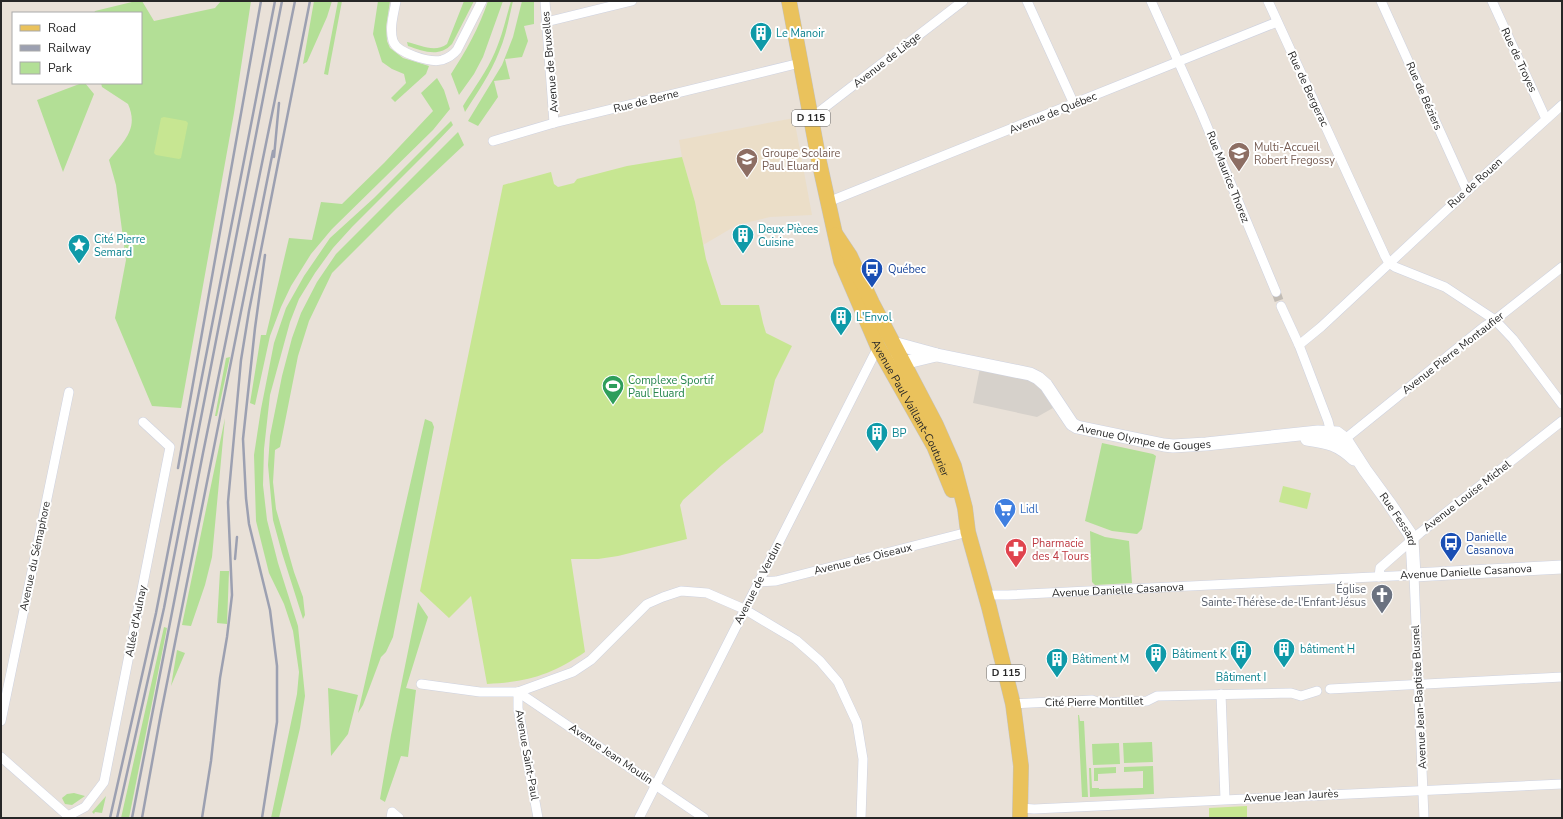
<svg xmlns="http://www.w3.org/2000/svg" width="1563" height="819" viewBox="0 0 1563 819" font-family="'Nunito Sans',sans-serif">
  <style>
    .education { fill: #ebdec8 }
    .green { fill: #b3df96 }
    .pitch { fill: #c7e692 }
    .plaza { fill: #d6d1cb }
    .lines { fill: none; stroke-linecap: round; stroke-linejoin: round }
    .street-tunnel { stroke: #c2bcb5; stroke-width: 9; stroke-dasharray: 9 4.5; stroke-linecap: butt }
    .street-casing { stroke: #ced2e0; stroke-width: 10 }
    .secondary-casing { stroke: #ced2e0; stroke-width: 14 }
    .primary-casing { stroke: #c3c3c3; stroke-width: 16 }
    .street { stroke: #fff; stroke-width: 9 }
    .secondary { stroke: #fff; stroke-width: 13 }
    .primary { stroke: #eac25c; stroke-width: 15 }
    .rail { stroke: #9ca0b1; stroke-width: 2.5 }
    .labels { text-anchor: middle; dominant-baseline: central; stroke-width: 4; stroke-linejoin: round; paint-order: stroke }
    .shield { fill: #fff; stroke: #686868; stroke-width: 1 }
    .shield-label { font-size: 10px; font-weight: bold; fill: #272727 }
    .culture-label { font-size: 11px; fill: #0d838f; stroke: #fff; text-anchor: start }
    .street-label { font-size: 11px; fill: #272727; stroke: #fff }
    .education-label { font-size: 11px; fill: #785e54; stroke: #fff; text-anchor: start }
    .transit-label { font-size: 11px; fill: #164399; stroke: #fff; text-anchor: start }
    .leisure-label { font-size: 11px; fill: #27864d; stroke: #fff; text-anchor: start }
    .shop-label { font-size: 11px; fill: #366cbe; stroke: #fff; text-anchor: start }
    .health-label { font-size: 11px; fill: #be3a42; stroke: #fff; text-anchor: start }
    .worship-label { font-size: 11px; fill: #5b616d; stroke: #fff; text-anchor: end }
  </style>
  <rect width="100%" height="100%" fill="#e9e1d8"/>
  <path class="education" d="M794,118L812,215L770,217L737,225L703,245L695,202L682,157L679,140Z"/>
  <path class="green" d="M136,1H142L154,21L215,8L221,1H251L234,113L181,408L152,406L115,318L126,260L116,185L109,160C124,141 139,129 128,104L102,87L101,83H141V13H94L95,11Z
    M314,1H332L327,17L307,62L303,64Z
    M338,1H342L328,75L324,74Z
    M378,1H390L386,27L387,41L390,48L403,58L429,66L426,74L395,102L391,98L406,83L404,74L392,69L382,62L373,34Z
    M464,1H474L452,44C439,58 423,51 408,46L407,42C420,45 435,53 447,44Z
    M488,1H503L483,57L474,74L459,95L451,74C466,51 479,28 488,1Z
    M511,1H513C509,18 506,36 499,52C491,73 477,93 465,112L463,106C474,88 487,71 495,52C502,36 506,18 511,1Z
    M522,1H534V24L524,26L528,41L522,57L505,59L510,79L494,81L498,97L478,126L468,121L502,65L513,37Z
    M437,78L444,90L450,109L433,130L332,229L311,254L291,286L281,307L270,336L255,405L250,403L261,335H266L289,238L312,240L321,202L342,204L384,163L433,111L421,93Z
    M82,83H85L94,94L63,172L37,100Z
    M451,121L453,125L433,146L352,227L333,248L315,273L299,299L290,322L270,395L264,449L263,485L267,520L278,563L298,626L305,696L300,728L279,818H271L297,694L299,672L293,631L284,604L269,573L256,521L254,455L261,409L274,343L286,308L304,276L330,238L374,198Z
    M458,132L464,145L396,209L332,273L309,321L298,356L280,447L275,450L273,482L276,509L294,572L303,597L305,615L303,619L282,553L273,520L268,465L270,436L282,376L292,338L301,313L317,282L336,254Z
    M230,357L217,416H215L226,358Z
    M225,418L212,557L205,585L191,626L182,625Z
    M425,419L432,422L434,427L393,637L386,652L381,657L363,705L358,713Z
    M1102,443L1153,454L1156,456L1142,529L1137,534L1112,531L1085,521Z
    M1090,531L1105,537L1129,541L1132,583L1095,585L1092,582Z
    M220,571H229L227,624L217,623Z
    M418,602L428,617L406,688L416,690L408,757L401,756L385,802L380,799L391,735Z
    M164,627L167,628L129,818H121Z
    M177,650L185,653L171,686Z
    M328,688L358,695L348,734L331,756Z
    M1078,715H1079L1080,721H1084L1088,797H1082Z
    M1152,742L1153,762L1124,763L1123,743Z
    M1119,743L1120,764L1093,765L1092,744Z
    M1153,766L1154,794L1090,797L1089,768H1091L1092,788H1099V789L1143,788V771L1124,772V767Z
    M1116,767V773L1098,774V781H1094V768Z
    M74,793L85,796L72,805L65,804L62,798L67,794Z
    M106,796L102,813L95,812L94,814L92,812Z"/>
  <path class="pitch" d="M164,117L186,121L188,123L181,158L179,159L156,155L154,153L161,118Z
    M682,157L695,202L706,259L721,305H759L763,323L766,333L792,346L775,380L763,432L722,465L683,500L680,505L687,539L618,556L598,559H571L585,652C551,675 528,682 487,684L471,596L449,618L420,591L503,185L551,172L554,184L558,187L574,183L577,179L627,166Z
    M1283,486L1311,493L1307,509L1279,502Z
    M1247,806V818H1209V808Z"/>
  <path class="plaza" d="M980,368L1029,378L1042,389L1053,408L1037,417L973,403Z"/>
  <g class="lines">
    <path class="street-tunnel" d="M1276,292L1281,306"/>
    <g class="street-casing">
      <g id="street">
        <path d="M396,1C394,13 389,28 393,41C397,53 430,63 442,60C448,58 453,55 457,50L482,1"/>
        <path d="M545,1L554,123"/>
        <path d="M1027,1L1074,104"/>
        <path d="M1151,1L1201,112L1276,292"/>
        <path d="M1268,1L1385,256L1389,263L1395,267L1445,287L1495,320L1513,339L1562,404"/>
        <path d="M1381,1L1467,191"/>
        <path d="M1492,1L1546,119"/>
        <path d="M546,22L632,1"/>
        <path d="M811,118L963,1"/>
        <path d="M493,141L554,123L800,63"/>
        <path d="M828,202L1277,22"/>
        <path d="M1281,306L1299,345L1328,421L1332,437"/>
        <path d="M1299,345L1321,327L1467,191L1562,105"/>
        <path d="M1344,445L1345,439L1350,435L1485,326L1495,320L1562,267"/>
        <path d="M1379,577L1380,568L1420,533L1562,421"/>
        <path d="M758,582L776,581L968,532"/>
        <path id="s1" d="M986,595H1008L1414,575L1424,818"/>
        <path d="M421,684L480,692H518L573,672L591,660L647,604L663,597L681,591L707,593L744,609L796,640L820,661L838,682L857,723L863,759L861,818"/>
        <path d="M1330,689L1562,677"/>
        <path d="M518,692L704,818"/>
        <path d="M518,692V708L538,818"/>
        <path d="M1221,694L1225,799"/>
        <path d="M1013,704L1092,700L1100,703L1147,701L1157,696L1291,693L1301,696L1317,691"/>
        <path d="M1,721L69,392"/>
        <path d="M1,757L68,816"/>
        <path d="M1021,808L1034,809L1562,784"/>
        <path d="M68,816L85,807L104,782L170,447L143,422"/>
        <path d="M391,818L392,812L399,818"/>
        <path d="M639,818L878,347H880"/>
      </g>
    </g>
    <g class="secondary-casing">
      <g id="secondary">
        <path id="s2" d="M893,343L937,355L1030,374L1038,378L1046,385L1072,424L1077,427L1164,445L1173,446L1206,444L1318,432L1337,433L1345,439L1365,470L1389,503L1410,534L1412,540L1414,575L1562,567"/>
        <path d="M897,357L903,363L936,355"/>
        <path d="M1307,439C1328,442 1338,444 1354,459"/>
      </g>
    </g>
    <g class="primary-casing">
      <g id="primary">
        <path id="s3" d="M789,1L819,161L841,261L878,347L934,446L952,490"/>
        <path d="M836,235L850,256L872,303L936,425L954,466L965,508L968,532L989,607L1013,704L1021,766L1020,818"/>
      </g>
    </g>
    <use href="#street" class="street"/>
    <use href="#secondary" class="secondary"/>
    <use href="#primary" class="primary"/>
    <path class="rail" d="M274,157L279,103
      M178,468L261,1
      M235,559L237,537
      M110,818L156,613L275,1
      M117,818L164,608L282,1
      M132,818L203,453L295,1
      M142,818L161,713L273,151
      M202,818L211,761L220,678L227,637L232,595L228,502L241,360L249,311L310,1
      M262,818L277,722V666L270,610L249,524L246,498L243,439L255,328L265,255"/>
  </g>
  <defs>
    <g id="building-pin" transform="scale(1.15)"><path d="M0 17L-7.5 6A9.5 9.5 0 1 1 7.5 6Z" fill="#0f9aa8" stroke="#fff"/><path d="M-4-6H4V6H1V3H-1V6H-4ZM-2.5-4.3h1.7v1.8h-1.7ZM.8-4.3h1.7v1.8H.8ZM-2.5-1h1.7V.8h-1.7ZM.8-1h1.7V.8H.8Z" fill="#fff"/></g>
    <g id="school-pin" transform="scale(1.15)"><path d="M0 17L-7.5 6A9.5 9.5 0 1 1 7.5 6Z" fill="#8d6e63" stroke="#fff"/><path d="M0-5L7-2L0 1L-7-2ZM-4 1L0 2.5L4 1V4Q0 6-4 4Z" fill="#fff"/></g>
    <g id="sight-pin" transform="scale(1.15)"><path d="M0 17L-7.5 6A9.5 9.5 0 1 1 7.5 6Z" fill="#0f9aa8" stroke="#fff"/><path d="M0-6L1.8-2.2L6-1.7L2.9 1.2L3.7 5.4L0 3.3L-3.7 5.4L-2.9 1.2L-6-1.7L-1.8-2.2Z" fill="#fff"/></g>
    <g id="bus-pin" transform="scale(1.15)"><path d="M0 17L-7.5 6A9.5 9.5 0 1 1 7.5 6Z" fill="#1a4fb4" stroke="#fff"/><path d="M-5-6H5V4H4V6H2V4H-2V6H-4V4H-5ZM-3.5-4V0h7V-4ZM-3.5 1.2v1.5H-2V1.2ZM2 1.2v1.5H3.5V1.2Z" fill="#fff"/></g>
    <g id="stadium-pin" transform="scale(1.15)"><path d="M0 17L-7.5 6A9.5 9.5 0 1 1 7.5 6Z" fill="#2e9e5b" stroke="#fff"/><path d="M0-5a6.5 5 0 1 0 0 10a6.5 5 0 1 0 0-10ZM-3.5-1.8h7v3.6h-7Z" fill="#fff"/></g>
    <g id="supermarket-pin" transform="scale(1.15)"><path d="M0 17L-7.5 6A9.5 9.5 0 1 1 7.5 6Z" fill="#3f7fe0" stroke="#fff"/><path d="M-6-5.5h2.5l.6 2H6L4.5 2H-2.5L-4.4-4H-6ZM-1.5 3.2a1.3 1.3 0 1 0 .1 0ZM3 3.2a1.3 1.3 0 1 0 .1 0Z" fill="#fff"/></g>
    <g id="pharmacy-pin" transform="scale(1.15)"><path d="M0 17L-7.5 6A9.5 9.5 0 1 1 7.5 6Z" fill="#e0444e" stroke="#fff"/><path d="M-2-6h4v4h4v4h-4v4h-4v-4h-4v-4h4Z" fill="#fff"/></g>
    <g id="church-pin" transform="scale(1.15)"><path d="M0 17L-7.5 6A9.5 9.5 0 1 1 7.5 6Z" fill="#6b7280" stroke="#fff"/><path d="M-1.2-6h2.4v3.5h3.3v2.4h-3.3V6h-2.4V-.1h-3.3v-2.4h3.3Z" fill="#fff"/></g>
  </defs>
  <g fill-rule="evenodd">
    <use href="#building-pin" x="761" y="33"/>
    <use href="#school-pin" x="1239" y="153"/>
    <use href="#school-pin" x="747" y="159"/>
    <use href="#building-pin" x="743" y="235"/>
    <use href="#sight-pin" x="79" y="245"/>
    <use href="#bus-pin" x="872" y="269"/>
    <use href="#building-pin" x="841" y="317"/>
    <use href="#stadium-pin" x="613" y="386"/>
    <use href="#building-pin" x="877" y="433"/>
    <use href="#supermarket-pin" x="1005" y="509"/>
    <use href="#bus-pin" x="1451" y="543"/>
    <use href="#pharmacy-pin" x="1016" y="549"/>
    <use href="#church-pin" x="1382" y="595"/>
    <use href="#building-pin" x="1284" y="649"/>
    <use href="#building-pin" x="1241" y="651"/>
    <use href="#building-pin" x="1156" y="654"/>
    <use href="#building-pin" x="1057" y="659"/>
  </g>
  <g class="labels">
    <g class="shield">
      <rect x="792" y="110" width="38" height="16" rx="3"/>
      <rect x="987" y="665" width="38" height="16" rx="3"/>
    </g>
    <g class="shield-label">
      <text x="811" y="118">D 115</text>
      <text x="1006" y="673">D 115</text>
    </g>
    <g class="culture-label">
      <text x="776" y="33">Le Manoir</text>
      <text x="758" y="229">Deux Pièces<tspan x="758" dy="13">Cuisine</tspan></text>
      <text x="94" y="239">Cité Pierre<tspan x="94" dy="13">Semard</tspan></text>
      <text x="856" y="317">L'Envol</text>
      <text x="892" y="433">BP</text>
      <text x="1300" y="649">bâtiment H</text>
      <text x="1172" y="654">Bâtiment K</text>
      <text x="1072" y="659">Bâtiment M</text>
      <text x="1241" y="677" text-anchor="middle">Bâtiment I</text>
    </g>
    <g class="street-label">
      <text transform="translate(887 60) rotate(-38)">Avenue de Liège</text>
      <text transform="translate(1519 60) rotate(65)">Rue de Troyes</text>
      <text transform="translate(550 62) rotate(-95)">Avenue de Bruxelles</text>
      <text transform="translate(1308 89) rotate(65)">Rue de Bergerac</text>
      <text transform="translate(1424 96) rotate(66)">Rue de Béziers</text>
      <text transform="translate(646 101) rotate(-14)">Rue de Berne</text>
      <text transform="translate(1053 113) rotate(-22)">Avenue de Québec</text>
      <text transform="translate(1228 177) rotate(68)">Rue Maurice Thorez</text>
      <text transform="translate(1475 183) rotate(-42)">Rue de Rouen</text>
      <text transform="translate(1453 353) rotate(-38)">Avenue Pierre Montaufier</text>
      <text stroke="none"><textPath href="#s3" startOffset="428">Avenue Paul Vaillant-Couturier</textPath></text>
      <text stroke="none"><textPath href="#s2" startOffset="281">Avenue Olympe de Gouges</textPath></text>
      <text transform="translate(1467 496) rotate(-38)">Avenue Louise Michel</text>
      <text stroke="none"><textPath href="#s2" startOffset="582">Rue Fessard</textPath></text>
      <text transform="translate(35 556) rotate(-78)">Avenue du Sémaphore</text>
      <text transform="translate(863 559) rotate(-14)">Avenue des Oiseaux</text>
      <text transform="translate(1466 572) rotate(-3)">Avenue Danielle Casanova</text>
      <text transform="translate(758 583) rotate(-63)">Avenue de Verdun</text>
      <text stroke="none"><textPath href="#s1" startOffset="132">Avenue Danielle Casanova</textPath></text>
      <text transform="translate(136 621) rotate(-79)">Allée d'Aulnay</text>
      <text transform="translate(1419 697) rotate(-93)">Avenue Jean-Baptiste Busnel</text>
      <text transform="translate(1094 702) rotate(-1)">Cité Pierre Montillet</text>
      <text transform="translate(611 754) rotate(34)">Avenue Jean Moulin</text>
      <text transform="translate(527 755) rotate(80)">Avenue Saint-Paul</text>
      <text transform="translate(1291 796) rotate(-3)">Avenue Jean Jaurès</text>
    </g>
    <g class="education-label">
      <text x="1254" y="147">Multi-Accueil<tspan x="1254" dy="13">Robert Fregossy</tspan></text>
      <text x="762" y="153">Groupe Scolaire<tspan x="762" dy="13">Paul Eluard</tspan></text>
    </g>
    <g class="transit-label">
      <text x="888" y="269">Québec</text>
      <text x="1466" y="537">Danielle<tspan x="1466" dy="13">Casanova</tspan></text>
    </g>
    <g class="leisure-label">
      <text x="628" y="380">Complexe Sportif<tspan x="628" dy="13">Paul Eluard</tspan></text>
    </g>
    <g class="shop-label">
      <text x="1020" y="509">Lidl</text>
    </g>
    <g class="health-label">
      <text x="1032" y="543">Pharmacie<tspan x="1032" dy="13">des 4 Tours</tspan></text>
    </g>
    <g class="worship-label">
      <text x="1366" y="589">Église<tspan x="1366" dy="13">Sainte-Thérèse-de-l'Enfant-Jésus</tspan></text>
    </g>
  </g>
  <rect width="1563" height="819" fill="none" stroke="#272727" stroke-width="4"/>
  <rect x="12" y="12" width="130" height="72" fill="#ffffff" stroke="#a9a9a9"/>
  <rect x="20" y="25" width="20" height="6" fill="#eac25c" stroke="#a9a9a9"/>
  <text x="48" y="32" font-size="12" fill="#272727">Road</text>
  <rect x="20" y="45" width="20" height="6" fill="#9ca0b1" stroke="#a9a9a9"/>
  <text x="48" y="52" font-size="12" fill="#272727">Railway</text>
  <rect x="20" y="62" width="20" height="12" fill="#b3df96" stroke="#a9a9a9"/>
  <text x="48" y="72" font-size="12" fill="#272727">Park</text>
</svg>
